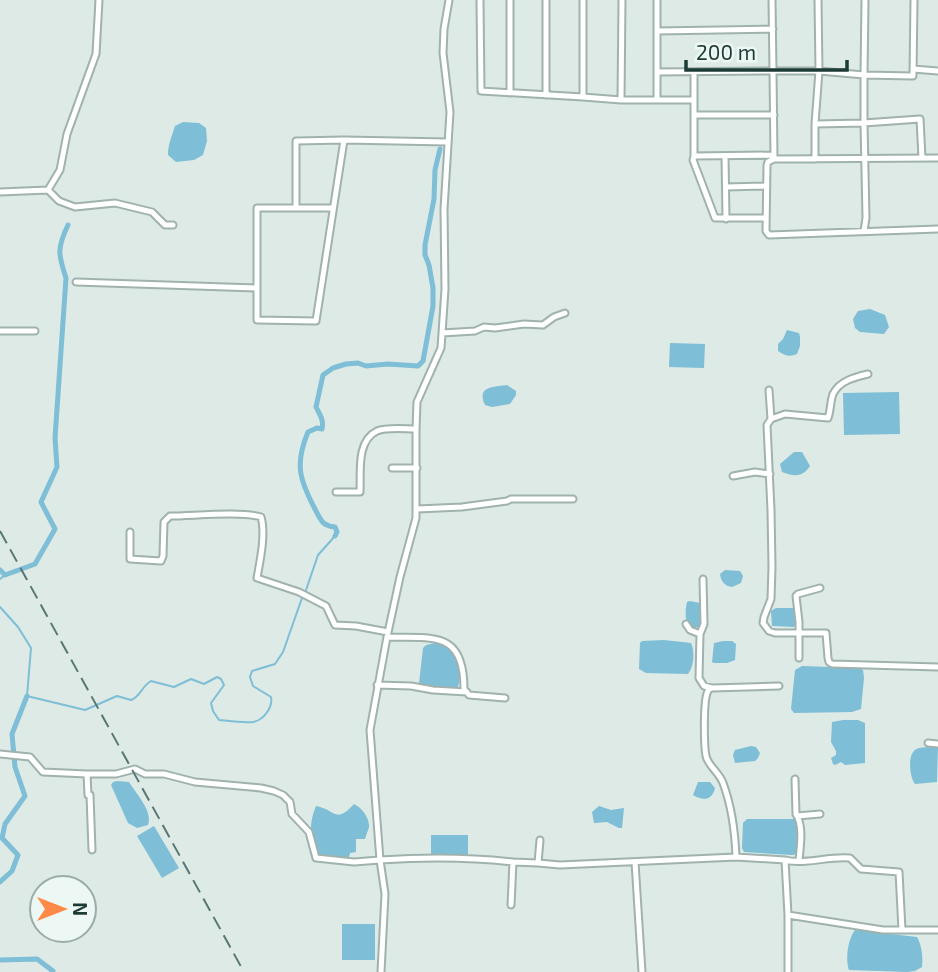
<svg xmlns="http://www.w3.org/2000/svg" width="938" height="972" viewBox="0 0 938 972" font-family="'Exo 2',sans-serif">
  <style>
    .water { fill: #7ebed6 }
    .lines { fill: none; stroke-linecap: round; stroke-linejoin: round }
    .stream { stroke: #7ebed6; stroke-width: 2 }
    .canal { stroke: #7ebed6; stroke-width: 5 }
    .street-casing { stroke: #a0b2ae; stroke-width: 9 }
    .street { stroke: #fff; stroke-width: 5 }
    .rail { stroke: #577772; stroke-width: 2; stroke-dasharray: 14 7; stroke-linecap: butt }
  </style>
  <rect width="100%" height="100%" fill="#ddeae6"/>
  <path class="water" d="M183,122L199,123L206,128L207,141L203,155L194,160L176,162L168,155C168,144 172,136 175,126Z
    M870,309L885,315L889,327L884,334L860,332L855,328L853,319L858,311Z
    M787,330L799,333L800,337V346L797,354C790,357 785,356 778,351V344L783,339Z
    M670,343L705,344L704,368L669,367Z
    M507,385L516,391V395L510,404L492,407L485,405C476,386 494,387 507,385Z
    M899,392L900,434L844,435L843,393Z
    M794,452H802L810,466C803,477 794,477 782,472L780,464Z
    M725,570L740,571L743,576L741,583L732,587C725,586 721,582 720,574Z
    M690,601L700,603C703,609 702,620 701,627L692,628L688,626C685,618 685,611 687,602Z
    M776,608H795L797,612L795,625L794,627L772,626L771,611Z
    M664,640L691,643C695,651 694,667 688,674L646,673L639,669L640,643L642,641Z
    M723,641H732L736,644L735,660L727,663H714L712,662L714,643Z
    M440,642C459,648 463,674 457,690L431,688L421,686L419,683L423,648L426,645Z
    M802,666L859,668L863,670L864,678L861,709L852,712L794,713L791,709L795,670Z
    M843,720H858L865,723V763L845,765L841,762L835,765L833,764L831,758L836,755V751L831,742L832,722Z
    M751,746L756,747L760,753L758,758L755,761L735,763L733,755L735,750Z
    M932,747H938L937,782L915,784C910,778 907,756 915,750C918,747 928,747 932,747Z
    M117,781L129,782C137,795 153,811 148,825L137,828L128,823L111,785L113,782Z
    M698,782H710L715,788C712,801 703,801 693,795Z
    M354,804C361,807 370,818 369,827C368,831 366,835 365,839H356V852L350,853L349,857L343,858L318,854C309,837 309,823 316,806C335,809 335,825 354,804Z
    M599,806L611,810L624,808L622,828H619L607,822L594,823L592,812Z
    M747,819H795L799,823L797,854L792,855L744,852L742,848L743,823Z
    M154,826L179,868L162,878L137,836Z
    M431,835H468V854H431Z
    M342,924H375V960H342Z
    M855,930L917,937C922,946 923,957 922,967L915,971L907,972L849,970C845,959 848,939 855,930Z"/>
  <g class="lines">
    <path class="stream" d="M0,579L5,575
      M305,593L318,555L335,536
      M0,607L18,627L31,648L27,696L85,710L117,696L131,700C140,697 142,686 151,681L174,687L191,679L204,684L217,677L221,679L224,685L211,703L213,711L219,720C229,721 243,723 253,722C264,720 273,707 271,697L253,686L250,677L252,671L275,664L283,652L302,598"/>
    <path class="canal" d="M335,536L337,532L335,527C323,526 321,521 316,511C300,481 294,465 308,432L317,428L322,429C324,420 320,415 316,407L323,375L333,368L346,364L358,363L366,366L388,364L418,366L423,361L433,306V288L429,265L425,255V245L434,199L435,170L440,149
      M0,570L5,575L35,564L55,529L41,502L57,467L55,438L66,278C58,254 57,248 68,225
      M0,882L12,871L18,855L2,838L5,824L25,796L15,767L12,734L27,696
      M0,960L37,959L53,971L52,972"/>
    <g class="street-casing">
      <path id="street" d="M449,0L444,29L443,53L450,112L444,209L445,289L441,348L417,402L416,429V518L400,577L387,637C432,639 464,629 464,689L469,695L505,698
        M480,0L481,91L583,97
        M546,0V95
        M583,0V97L621,100L622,0
        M657,0V72L773,71L772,0
        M865,0L864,75L819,71H773L774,159L938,158
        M914,0L913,76L864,75V123L920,119L922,158
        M657,31L773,29
        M913,69L938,71
        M657,72V100
        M694,72V156
        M510,93V0
        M621,100H694
        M695,115H774
        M815,124L864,123L866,218L864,231
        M725,156L726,219
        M774,159L768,162L767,165L766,231L769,235L938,229
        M815,159V124L819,71L818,0
        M726,187L767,186
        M48,190L59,201L75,207L115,203L152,212L165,225H173
        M0,192L48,190L60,170L67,134L96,54L99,0
        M296,208V141L344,140
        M766,218H715L693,160L694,156L774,155
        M76,282L257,288V320L316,321L344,140L448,142
        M257,288V208H333
        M0,331H35
        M442,333L475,331L484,327L495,328L524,324L543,325L554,317L565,313
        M868,374C855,377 839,381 833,394C830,402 831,410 828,418L785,414L771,419L767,425L771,510L772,567L771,599L764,617L763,623L769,631L775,633H826L828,658L829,662L832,664L938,667
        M769,390L771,419
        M392,468H417
        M733,476L755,472L770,474
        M336,492H360C361,472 356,441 377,431C387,427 404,429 416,429
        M417,509L462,507L507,501L511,499H573
        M130,532V559L161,561L163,556L164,522L170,516C193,516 240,511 261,517C266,534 260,561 257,578L299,592L326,606L335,625L356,626L388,632
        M703,579L704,624L700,634L699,678L704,686L712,688L779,686
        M686,624L690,630L700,634
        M387,637L370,730L380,860C425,857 469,857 513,862L511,905
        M799,658V622L796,596L798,594L820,588
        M377,685L411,686L433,690L467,692
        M712,688C710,689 708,689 708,691C703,699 704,746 706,756C708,766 719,772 723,783C732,807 735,831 736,857L785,860L788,915V972
        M928,743L938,744
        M0,754L30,757L43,772L87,774L88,795H90L92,850
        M87,774H116L135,769L145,774H164L195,782L261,788L274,791L283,795L290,802L292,814L309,832L316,858L354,862L380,860L385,894L381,972
        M795,779L796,814C804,826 800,847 799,861
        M797,816L820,814
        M785,860C805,865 828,856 850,858L861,869L899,872L902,930H938
        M513,862L538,863L540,840
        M635,862L642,972
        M538,863L560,865L736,857
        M788,915L883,930H902"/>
    </g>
    <use href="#street" class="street"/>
    <path class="rail" d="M0,531L244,972"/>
  </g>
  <g transform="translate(63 909) rotate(90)"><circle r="33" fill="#edf7f3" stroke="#9aaca7" stroke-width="2"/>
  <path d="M0-5L12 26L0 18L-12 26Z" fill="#ff8946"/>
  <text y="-10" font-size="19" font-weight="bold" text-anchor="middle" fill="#1d3b36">N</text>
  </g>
  <path d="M686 60v10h161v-10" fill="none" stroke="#1d3b36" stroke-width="3.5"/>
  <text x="696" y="60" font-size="21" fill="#1d3b36" stroke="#edf7f3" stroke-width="5" paint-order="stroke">200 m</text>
</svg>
